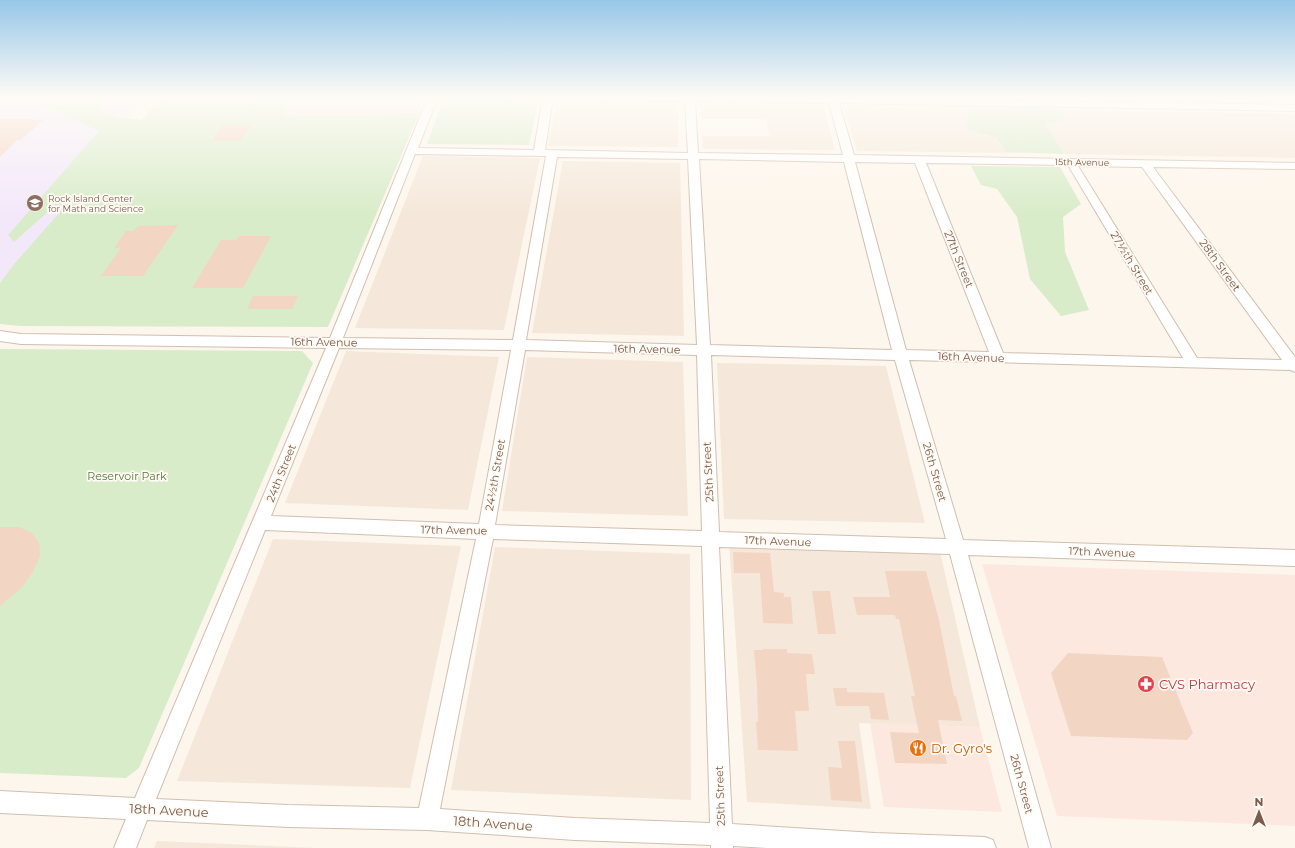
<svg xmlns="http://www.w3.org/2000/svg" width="1295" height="848" viewBox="0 0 1295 848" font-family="Montserrat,sans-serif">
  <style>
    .residential { fill: #f5e8da }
    .commercial { fill: #fde8e0 }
    .education { fill: #f3e8fa }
    .green { fill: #d8ecc9 }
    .building { fill: #f3d5c3 }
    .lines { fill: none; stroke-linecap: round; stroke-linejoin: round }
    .minor-casing { stroke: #d1beb0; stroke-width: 2 }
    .minor { fill: #fff; fill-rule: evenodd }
    .labels { text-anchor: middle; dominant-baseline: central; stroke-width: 3.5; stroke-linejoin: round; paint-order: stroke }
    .far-street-label { font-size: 9px; fill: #7a5c4d; stroke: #fffaf3 }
    .far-education-label { font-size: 9px; fill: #785e54; stroke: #fffaf3; text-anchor: start }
    .street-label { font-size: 11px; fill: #7a5c4d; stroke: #fffaf3 }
    .park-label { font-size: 11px; fill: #537a41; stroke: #fffaf3 }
    .near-health-label { font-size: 13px; fill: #be3a42; stroke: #fffaf3; text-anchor: start }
    .near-food-label { font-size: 13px; fill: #c56008; stroke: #fffaf3; text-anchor: start }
    .near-street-label { font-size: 13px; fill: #7a5c4d; stroke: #fffaf3 }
  </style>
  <rect width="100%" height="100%" fill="#fdf6ec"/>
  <path class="residential" d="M1120,97H1295V103L1123,99Z
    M557,101L678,102V147L548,146Z
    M701,104L823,105L835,150L703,149L702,136H769L766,119H702Z
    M843,106L1008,107L1013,139L1027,153L857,151Z
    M1034,108L1295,114V158L1064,154Z
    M423,156L540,158L504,330L355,328Z
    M563,161L680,163L684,336L532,333Z
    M346,351L499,357L468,510L285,503Z
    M527,357L683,362L688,516L502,511Z
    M717,363L886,366L925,523L724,519Z
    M273,539L461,546L410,788L177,781Z
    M729,543L940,552L980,727L859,723L871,809L747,802Z
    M495,547L690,554L691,800L451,790Z
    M157,841L316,848H154Z"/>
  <path class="commercial" d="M292,97H426L419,114L282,115Z
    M982,564L1295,575V826L1057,816Z
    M870,723L980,727L1002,812L884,807Z"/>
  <path class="education" d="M0,97H146L124,122H140L0,284Z"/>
  <path class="green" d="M28,97H107L101,109L118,118L142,120L162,97H292L282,115L419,114L328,327L20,326L0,324V283L15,263L67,204L50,210L14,242L8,235L99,131Z
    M444,97H539L529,145L427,144Z
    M1008,107L1063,110L1065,120L1045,124L1064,154L1006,152L997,138L966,128L969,109H1008Z
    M971,166L1060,167L1081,204L1063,217L1065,252L1089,310L1061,316L1030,279L1017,217L997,189L981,185Z
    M0,349L302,351L313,363L139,768L126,778L0,773Z"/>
  <path class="building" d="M0,119H32L31,120H43L21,140H17L0,157Z
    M223,124H252L241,141H211Z
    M178,225L143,276H101L121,248H114L126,231H133L138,226Z
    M239,236H271L243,288H192L221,240H236Z
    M253,296H298L292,309H247Z
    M0,527H19L32,533L39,543L40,556L33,572L22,587L0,606Z
    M733,552L770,553L774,592L784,593V597H791L793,624L763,623L760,573H734Z
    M885,571H926L939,620L954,696H956L962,721L938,720L947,764L895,763L890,732L919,733L911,696H915L899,619H896L895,615H857L853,597H890Z
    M812,591H830L836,634H818Z
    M763,649H787V653L812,654L815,674H806L809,711H795L798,751L758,750L756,722H758L757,685L754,650H763Z
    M1068,653L1162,657L1193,733L1187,740L1071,736L1051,673Z
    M833,688H847V692L884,693L889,720L871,719L869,706H836Z
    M838,741H855L862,802L831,800L828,767L842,768Z"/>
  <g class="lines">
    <g class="minor-casing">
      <path id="minor" d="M430,97H440L434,107L418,148L534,150L543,97H553L545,150L688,153L685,101L568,100L563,97H837L1295,105V111L839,103L854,155L1295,163V169L1153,167L1295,357V372L1290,370L909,360L963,540L1295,550V566L968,555L1051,848H1029L950,554L719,547L732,824L875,833L985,837L993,840L996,848H768L733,846V848H711V845L575,840L427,830L288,827L147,820L136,848H114L126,819L0,813V791L135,798L326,348L21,344L0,341V331L21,334L330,338L424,107ZM695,101L829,103L843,155L698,153ZM415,154L546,156L513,340L343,338ZM557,157L688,159L697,345L526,340ZM699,159L844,162L892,350L710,345ZM855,162L915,163L989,352L906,350ZM926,163L1068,165L1183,358L1003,353ZM1078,166L1142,167L1282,360L1197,358ZM339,348L511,350L479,524L271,516ZM525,350L697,355L702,531L495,525ZM711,355L895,360L946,539L719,532ZM265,530L476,539L419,808L288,805L156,799ZM493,539L702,546L710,823L575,818L440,809Z"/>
    </g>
    <use href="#minor" class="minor"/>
  </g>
  <linearGradient id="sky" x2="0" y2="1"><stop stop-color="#97c7e8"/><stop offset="0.45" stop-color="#fefbf6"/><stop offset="1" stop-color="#fefbf6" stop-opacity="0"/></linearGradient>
  <rect width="1295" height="215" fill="url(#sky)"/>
  <defs>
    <g id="school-disc" transform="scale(0.9)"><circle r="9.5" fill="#8d6e63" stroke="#fffaf3"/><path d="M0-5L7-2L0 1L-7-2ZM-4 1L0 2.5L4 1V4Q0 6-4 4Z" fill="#fff"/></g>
    <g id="pharmacy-disc" transform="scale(0.9)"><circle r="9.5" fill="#e0444e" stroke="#fffaf3"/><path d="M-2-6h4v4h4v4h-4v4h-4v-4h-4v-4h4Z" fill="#fff"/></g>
    <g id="restaurant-disc" transform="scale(0.9)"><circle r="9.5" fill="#e8710a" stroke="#fffaf3"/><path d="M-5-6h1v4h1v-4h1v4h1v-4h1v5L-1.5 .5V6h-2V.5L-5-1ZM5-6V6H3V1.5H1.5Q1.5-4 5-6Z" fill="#fff"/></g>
  </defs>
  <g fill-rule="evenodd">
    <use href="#school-disc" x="35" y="203"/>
    <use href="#pharmacy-disc" x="1146" y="684"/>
    <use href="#restaurant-disc" x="918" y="748"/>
  </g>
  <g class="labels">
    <g class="far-street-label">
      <text transform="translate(1082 162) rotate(1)">15th Avenue</text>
    </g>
    <g class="far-education-label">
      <text x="48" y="198">Rock Island Center<tspan x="48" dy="10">for Math and Science</tspan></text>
    </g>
    <g class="street-label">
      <text transform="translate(959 259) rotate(68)">27th Street</text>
      <text transform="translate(1132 263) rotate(59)">27½th Street</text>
      <text transform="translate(1220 265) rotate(54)">28th Street</text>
      <text transform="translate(324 342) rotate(1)">16th Avenue</text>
      <text transform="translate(647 349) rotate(1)">16th Avenue</text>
      <text transform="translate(971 357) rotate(2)">16th Avenue</text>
      <text transform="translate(708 472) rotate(-93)">25th Street</text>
      <text transform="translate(935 472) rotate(74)">26th Street</text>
      <text transform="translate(281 473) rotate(-68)">24th Street</text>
      <text transform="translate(495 475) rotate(-80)">24½th Street</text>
      <text transform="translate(454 530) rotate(1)">17th Avenue</text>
      <text transform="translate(778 541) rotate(2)">17th Avenue</text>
      <text transform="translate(1102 552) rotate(2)">17th Avenue</text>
      <text transform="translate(1022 784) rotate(75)">26th Street</text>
      <text transform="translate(720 796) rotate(-92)">25th Street</text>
    </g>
    <g class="park-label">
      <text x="127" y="476">Reservoir Park</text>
    </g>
    <g class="near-health-label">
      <text x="1159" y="684">CVS Pharmacy</text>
    </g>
    <g class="near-food-label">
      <text x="931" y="748">Dr. Gyro's</text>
    </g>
    <g class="near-street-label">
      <text transform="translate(169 810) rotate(3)">18th Avenue</text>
      <text transform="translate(493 823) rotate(4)">18th Avenue</text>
    </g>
  </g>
  <g transform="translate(1259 812)" stroke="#fffaf3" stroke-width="3" paint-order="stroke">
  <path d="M0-3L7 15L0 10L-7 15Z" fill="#7a5c4d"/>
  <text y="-6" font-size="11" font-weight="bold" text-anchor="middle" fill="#7a5c4d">N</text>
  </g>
</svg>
